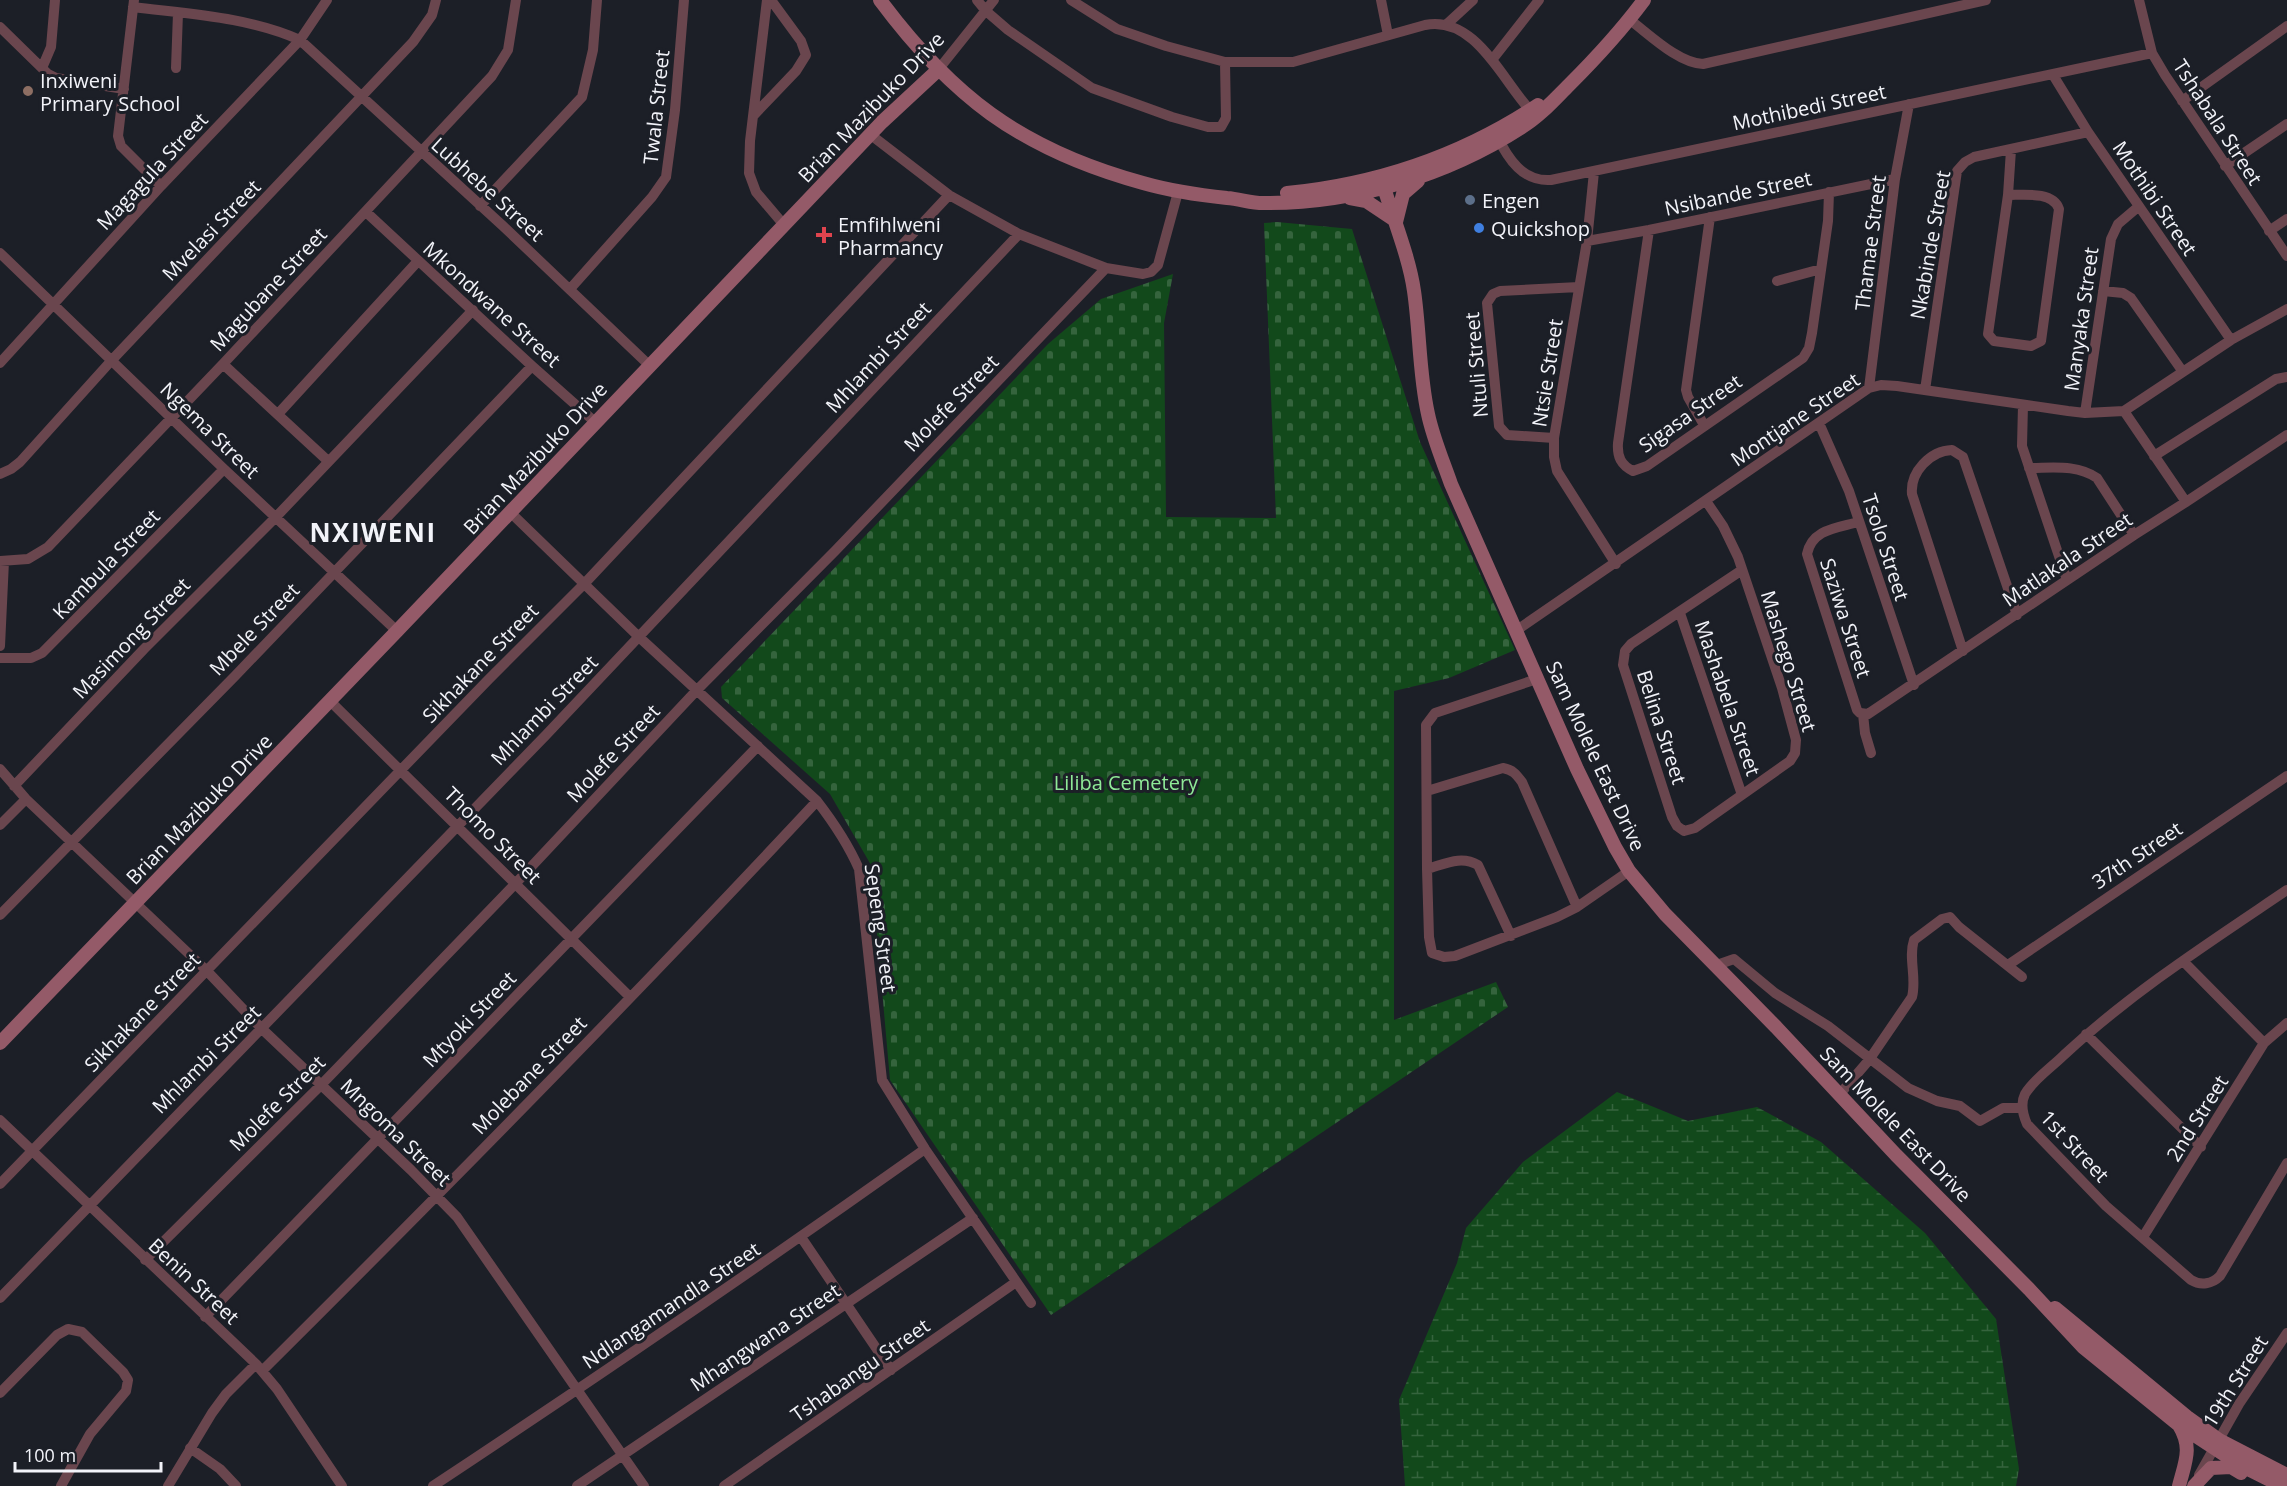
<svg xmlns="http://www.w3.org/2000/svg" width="2287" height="1486" viewBox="0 0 2287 1486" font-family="'Open Sans',sans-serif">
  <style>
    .wetland { fill: url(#wetland-marsh) }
    .cemetery { fill: url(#cemetery-stones) }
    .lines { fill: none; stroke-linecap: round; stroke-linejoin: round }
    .street { stroke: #6a464e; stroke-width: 10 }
    .secondary { stroke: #945a68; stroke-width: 14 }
    .education-dot { fill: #8d6e63; stroke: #1c1f27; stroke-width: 2 }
    .service-dot { fill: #5c6f8a; stroke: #1c1f27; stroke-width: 2 }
    .shop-dot { fill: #3f7fe0; stroke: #1c1f27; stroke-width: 2 }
    .health-dot { fill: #e0444e; stroke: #1c1f27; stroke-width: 2 }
    .labels { text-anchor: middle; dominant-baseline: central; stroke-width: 6; stroke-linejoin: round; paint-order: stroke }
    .poi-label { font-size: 20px; fill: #f2f3f9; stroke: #1c1f27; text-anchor: start }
    .street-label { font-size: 20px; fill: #f2f3f9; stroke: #1c1f27 }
    .park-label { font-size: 20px; fill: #8fea97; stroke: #1c1f27 }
    .district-label { font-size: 26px; font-weight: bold; letter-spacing: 1.5px; fill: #f2f3f9; stroke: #1c1f27 }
  </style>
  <defs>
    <pattern id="wetland-marsh" width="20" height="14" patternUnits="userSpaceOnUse" patternTransform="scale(1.5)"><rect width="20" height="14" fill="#12491b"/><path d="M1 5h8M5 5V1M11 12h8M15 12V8" fill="none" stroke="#35643d"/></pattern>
    <pattern id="cemetery-stones" width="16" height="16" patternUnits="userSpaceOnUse" patternTransform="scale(1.5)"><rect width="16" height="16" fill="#12491b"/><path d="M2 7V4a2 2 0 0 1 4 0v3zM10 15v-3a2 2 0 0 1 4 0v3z" fill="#35643d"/></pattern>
  </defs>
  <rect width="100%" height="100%" fill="#1c1f27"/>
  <path class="wetland" d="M1617,1092L1688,1121L1757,1107L1821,1142L1925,1233L1996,1319L2019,1469L2016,1486H1405L1399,1400L1457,1263L1466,1228L1523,1162Z"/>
  <path class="cemetery" d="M1277,222L1352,229L1420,442L1515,650L1449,678L1394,691V1020L1496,982L1508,1007L1051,1315L890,1080L871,865L830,794L722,698L721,687L1048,344L1101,299L1173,274L1164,323L1166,517L1276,518L1264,223Z"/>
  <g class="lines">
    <path class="street" d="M134,0L118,136L121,146L161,186
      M767,0L750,141L749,173L756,192L784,225
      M977,0L986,11L1008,30L1092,88L1172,117L1208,127H1221L1226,118L1225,62
      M1071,0L1117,29L1166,46L1225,62H1293L1425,25C1475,15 1502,80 1530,110
      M1381,0L1388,35
      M2139,0L2152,53L2165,75L2287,256
      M133,7C188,14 249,17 300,40L503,226L650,366
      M1630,20C1649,34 1678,63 1703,64L1986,0
      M1447,24L1473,0
      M0,27L48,74L56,78L124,89
      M1492,60L1539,0
      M42,68L51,47L55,0
      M176,68L178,13
      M938,70L994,0
      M2053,75L2088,132L2231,340
      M2182,101L2287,26
      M754,115L796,71L806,55L801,41L771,0
      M871,135L949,195L1019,234L1106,268L1143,274L1151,272L1158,265L1178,192
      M1497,136C1508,159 1523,182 1551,180L2152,53
      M2225,166L2287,124
      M1594,172L1587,241L1554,438V457L1557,471L1616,564
      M2008,195C2023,195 2053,191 2059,209L2041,341L2031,346L1994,341L1988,334L2008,195L2011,150
      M480,206L582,97L593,50L597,0
      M366,212L532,366L595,422
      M1649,230L1618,443C1617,457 1621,465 1633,471L1647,466L1803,358L1809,348L1812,333L1828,221L1829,192
      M2269,231L2287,219
      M1587,241L1649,230L1895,179
      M0,253L224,469L397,631
      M1777,281L1821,269
      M570,289L652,197L666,177L675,110L684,0
      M2103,291L2123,293L2131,298L2183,372
      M0,363L161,186L300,40L327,0
      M223,364L328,461
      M1869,388L1895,179L1909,104
      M1925,390L1957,171L1965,162L1974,157L2088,132
      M2023,405L2022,446L2067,580
      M2124,411L2186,502
      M2085,413L2111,239L2118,224L2138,207
      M278,414L418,261
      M1819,423L1849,491L1914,685
      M1704,425L1688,397L1686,390L1710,217
      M1554,438L1507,435L1499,426L1487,303L1493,294L1500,291L1579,287
      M2154,456L2276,379L2287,377
      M2029,468C2052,468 2077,464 2097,478L2134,535
      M0,474L11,469L20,462L111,361L413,42L432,15L436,0
      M1706,501L1723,526L1738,557L1782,688L1796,740L1795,753L1790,761L1695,828L1684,831L1677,826L1672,817L1623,665L1625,651L1631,644L1742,570
      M510,512L639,637L817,801C834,823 848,844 859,869L882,1080L925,1149L1031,1303
      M1858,522C1837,528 1812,529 1807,554L1857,710L1860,713L1868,714L2134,535L2186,502L2287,435
      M0,561L28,559L48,547L223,364L492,76L508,50L516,0
      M1680,613L1742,795
      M1517,630L1869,388L1881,385L1897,386L2068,411L2085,413L2124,411L2231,340L2287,309
      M0,646L4,561
      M1963,651L1912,494C1910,472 1930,451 1952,450L1963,457L2017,615
      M0,658H31L42,653L224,469
      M1537,679L1435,713L1426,725L1427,869L1429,937L1432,953L1444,957L1455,956L1557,917L1577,907L1629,871
      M330,701L630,997
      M1863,714L1865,733L1871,753
      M0,769L26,799L207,971L261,1028L411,1170L457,1217L644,1486
      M14,786L144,649L275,518L473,310
      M1427,791L1503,768C1513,770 1516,774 1522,782L1577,907
      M0,825L26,799
      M1427,869C1445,864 1461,855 1478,865L1511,936
      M2287,890C2210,942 2132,992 2064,1055C2052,1067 2034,1079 2025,1094C2020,1104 2023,1115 2027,1124L2106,1206L2191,1280C2201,1286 2212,1284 2220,1276L2287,1163
      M0,915L235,676L532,366
      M2183,961L2264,1043
      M2008,965L2287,776
      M1714,966L1734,959L1775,993L1828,1026L1908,1088L1937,1101L1960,1106L1980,1121L2003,1108H2022
      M2086,1034L2201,1147
      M1839,1095L1869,1060L1912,997C1917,978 1908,958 1914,940L1942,919L1950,917L1959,927L2022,977
      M0,1120L256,1364L277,1389L342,1486
      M0,1184L489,679L585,583L949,195
      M801,1237L891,1370
      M2143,1237L2264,1043L2287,1023
      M145,1260L321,1085L516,883L696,691L835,551L1106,268
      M0,1298L546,735L1019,234
      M205,1317L758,746
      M262,1371C450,1184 636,995 817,801
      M0,1393L57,1335L68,1329L82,1332L123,1372L128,1380L126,1391L90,1434L61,1486
      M190,1448L220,1469L236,1486
      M2199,1475L2239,1404L2287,1333
      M168,1486L212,1413L226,1394L256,1364
      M433,1486C599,1376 763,1264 925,1149
      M577,1486L973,1218
      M724,1486L1016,1282"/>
    <path class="secondary" d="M880,0C912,43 947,82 991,114C1037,147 1088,168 1143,183C1171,191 1198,195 1227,198C1240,199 1251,203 1263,203C1353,204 1446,176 1522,127C1540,116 1554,100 1569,85C1596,58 1621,31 1644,0
      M1381,177C1391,214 1409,255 1414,291C1420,332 1419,374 1428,414C1433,438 1443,461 1451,484L1577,769L1615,847L1629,871L1665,914L1776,1027L1896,1155L2029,1289L2083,1347L2179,1425L2240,1465L2282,1486
      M1287,193C1379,184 1461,156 1538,105
      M1350,198L1366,201L1393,219
      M1396,222L1403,194L1418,181
      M0,1043L397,631L806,202L882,122L938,70
      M2055,1308L2187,1417L2219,1440L2287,1475
      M2179,1486C2185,1462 2193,1448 2179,1425
      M2194,1486L2211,1468L2231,1467L2241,1473"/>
  </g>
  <circle class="education-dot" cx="28" cy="91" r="6"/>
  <circle class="service-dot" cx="1470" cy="200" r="6"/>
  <circle class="shop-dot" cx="1479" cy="228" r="6"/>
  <path class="health-dot" d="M821 226h6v6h6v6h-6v6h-6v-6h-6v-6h6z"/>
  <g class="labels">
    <g class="poi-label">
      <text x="40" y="80">Inxiweni<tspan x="40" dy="23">Primary School</tspan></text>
      <text x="1482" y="200">Engen</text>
      <text x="838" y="224">Emfihlweni<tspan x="838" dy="23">Pharmancy</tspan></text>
      <text x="1491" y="228">Quickshop</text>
    </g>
    <g class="street-label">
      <text transform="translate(656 107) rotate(-84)">Twala Street</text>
      <text transform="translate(871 107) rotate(-46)">Brian Mazibuko Drive</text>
      <text transform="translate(1809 107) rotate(-12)">Mothibedi Street</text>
      <text transform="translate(2218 122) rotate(57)">Tshabala Street</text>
      <text transform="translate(152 171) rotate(-47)">Magagula Street</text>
      <text transform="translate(488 189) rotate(42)">Lubhebe Street</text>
      <text transform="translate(1738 193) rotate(-12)">Nsibande Street</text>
      <text transform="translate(2155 198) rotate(56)">Mothibi Street</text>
      <text transform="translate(211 230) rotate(-46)">Mvelasi Street</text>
      <text transform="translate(1870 243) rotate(-83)">Thamae Street</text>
      <text transform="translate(1930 245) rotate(-80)">Nkabinde Street</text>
      <text transform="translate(268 289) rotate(-47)">Magubane Street</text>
      <text transform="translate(492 304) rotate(42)">Mkondwane Street</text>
      <text transform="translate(2081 319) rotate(-82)">Manyaka Street</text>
      <text transform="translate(878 357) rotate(-47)">Mhlambi Street</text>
      <text transform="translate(1476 365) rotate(-95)">Ntuli Street</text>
      <text transform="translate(1547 373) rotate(-81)">Ntsie Street</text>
      <text transform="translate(951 403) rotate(-46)">Molefe Street</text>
      <text transform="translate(1690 413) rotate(-35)">Sigasa Street</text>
      <text transform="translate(1795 419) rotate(-34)">Montjane Street</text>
      <text transform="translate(210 430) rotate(44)">Ngema Street</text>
      <text transform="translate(535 458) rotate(-47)">Brian Mazibuko Drive</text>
      <text transform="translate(1886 547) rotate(72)">Tsolo Street</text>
      <text transform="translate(2067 559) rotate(-34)">Matlakala Street</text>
      <text transform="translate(106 564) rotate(-46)">Kambula Street</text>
      <text transform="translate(1846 618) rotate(72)">Saziwa Street</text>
      <text transform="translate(254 629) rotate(-46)">Mbele Street</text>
      <text transform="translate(131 638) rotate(-46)">Masimong Street</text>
      <text transform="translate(1789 661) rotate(73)">Mashego Street</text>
      <text transform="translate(480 663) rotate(-46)">Sikhakane Street</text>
      <text transform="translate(1728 698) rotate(71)">Mashabela Street</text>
      <text transform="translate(544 710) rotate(-46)">Mhlambi Street</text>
      <text transform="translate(1662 727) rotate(72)">Belina Street</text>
      <text transform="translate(613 753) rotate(-47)">Molefe Street</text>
      <text transform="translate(1596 756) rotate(65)">Sam Molele East Drive</text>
      <text transform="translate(199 809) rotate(-46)">Brian Mazibuko Drive</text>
      <text transform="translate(493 835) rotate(45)">Thomo Street</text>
      <text transform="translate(2137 855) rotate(-34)">37th Street</text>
      <text transform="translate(881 928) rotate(82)">Sepeng Street</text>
      <text transform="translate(142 1012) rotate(-46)">Sikhakane Street</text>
      <text transform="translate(469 1019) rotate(-46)">Mtyoki Street</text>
      <text transform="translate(206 1059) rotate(-45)">Mhlambi Street</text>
      <text transform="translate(529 1075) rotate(-46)">Molebane Street</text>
      <text transform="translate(277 1103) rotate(-45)">Molefe Street</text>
      <text transform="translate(2197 1118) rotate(-58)">2nd Street</text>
      <text transform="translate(1896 1124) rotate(46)">Sam Molele East Drive</text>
      <text transform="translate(396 1132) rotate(44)">Mngoma Street</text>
      <text transform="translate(2075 1146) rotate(47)">1st Street</text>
      <text transform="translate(194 1281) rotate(43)">Benin Street</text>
      <text transform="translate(671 1305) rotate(-34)">Ndlangamandla Street</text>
      <text transform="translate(765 1337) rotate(-34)">Mhangwana Street</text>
      <text transform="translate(860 1370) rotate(-35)">Tshabangu Street</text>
      <text transform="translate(2235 1381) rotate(-58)">19th Street</text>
    </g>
    <g class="park-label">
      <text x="1126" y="782">Liliba Cemetery</text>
    </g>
    <g class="district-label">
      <text x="373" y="532">NXIWENI</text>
    </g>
  </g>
  <path d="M15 1462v9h146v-9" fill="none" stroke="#f2f3f9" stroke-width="3"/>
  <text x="24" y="1462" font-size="18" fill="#f2f3f9" stroke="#1c1f27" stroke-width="4.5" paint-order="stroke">100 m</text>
</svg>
